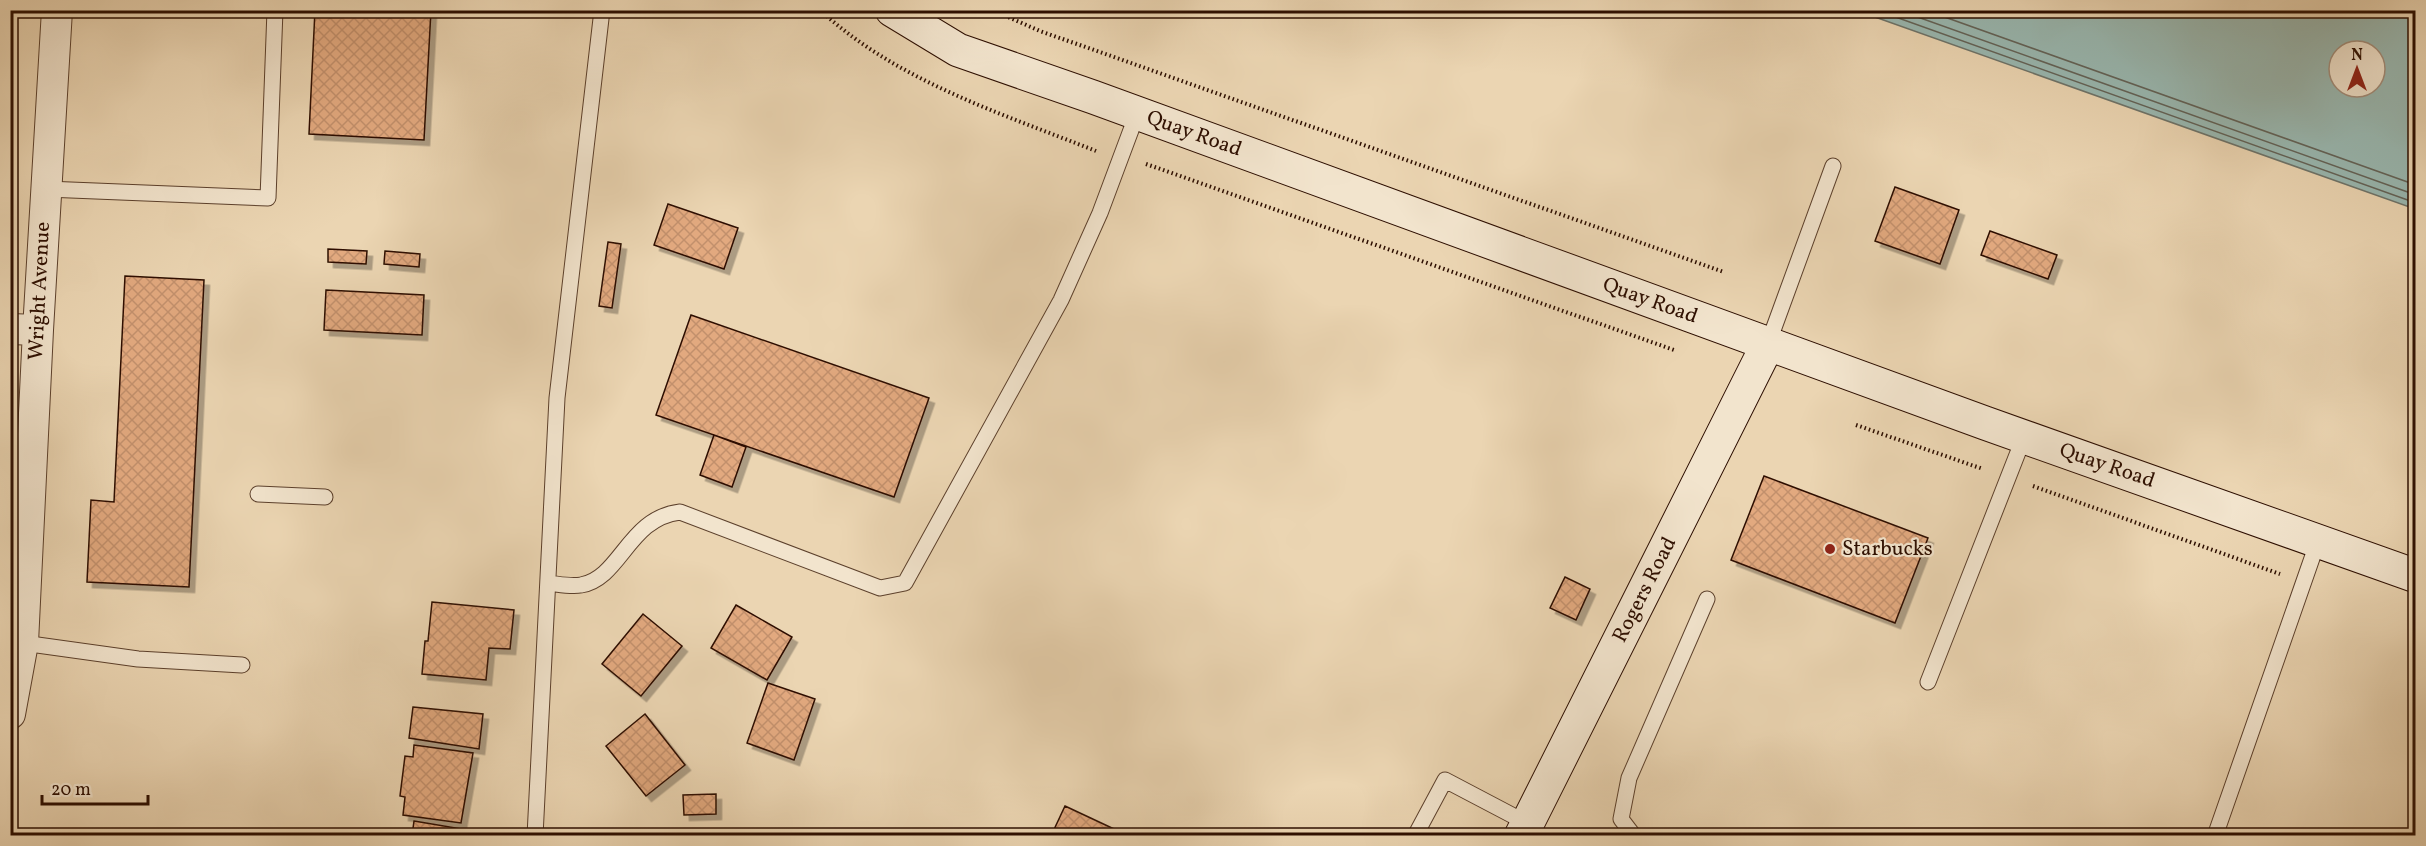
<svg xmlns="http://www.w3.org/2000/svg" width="2426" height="846" viewBox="0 0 2426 846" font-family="Vollkorn,serif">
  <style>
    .water { fill: #99b8b1; stroke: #6e746a; stroke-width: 1.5; fill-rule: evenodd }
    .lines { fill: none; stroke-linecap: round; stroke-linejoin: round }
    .shore { stroke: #636358; stroke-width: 1.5 }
    .building { fill: url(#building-cross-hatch); stroke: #2d0e00; stroke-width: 1.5; filter: url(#shadow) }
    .lane-casing { stroke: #5c402c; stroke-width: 17 }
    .street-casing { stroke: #5c402c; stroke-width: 32 }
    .secondary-casing { stroke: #2d0e00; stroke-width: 35 }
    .path { stroke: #2d0e00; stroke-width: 4; stroke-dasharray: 1.5 3; stroke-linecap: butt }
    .lane { stroke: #f2e4cd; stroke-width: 15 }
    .street { stroke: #f2e4cd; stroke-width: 30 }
    .secondary { stroke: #f2e4cd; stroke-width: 33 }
    .poi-dot { fill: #8f2418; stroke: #f2e4cd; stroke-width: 2 }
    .labels { text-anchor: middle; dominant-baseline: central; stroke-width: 4.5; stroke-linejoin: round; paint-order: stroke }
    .street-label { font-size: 21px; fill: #2d0e00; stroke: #f2e4cd }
    .poi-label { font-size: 21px; fill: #2d0e00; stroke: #f2e4cd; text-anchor: start }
  </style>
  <defs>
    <pattern id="building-cross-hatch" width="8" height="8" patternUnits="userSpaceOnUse" patternTransform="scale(1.5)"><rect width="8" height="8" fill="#e2a97f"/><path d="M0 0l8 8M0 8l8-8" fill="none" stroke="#c2906c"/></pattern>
    <filter id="shadow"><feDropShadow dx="5.5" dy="5.5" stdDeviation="0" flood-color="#0004"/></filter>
  </defs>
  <rect width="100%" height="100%" fill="#ebd5b2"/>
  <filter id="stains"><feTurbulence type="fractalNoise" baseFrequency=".00333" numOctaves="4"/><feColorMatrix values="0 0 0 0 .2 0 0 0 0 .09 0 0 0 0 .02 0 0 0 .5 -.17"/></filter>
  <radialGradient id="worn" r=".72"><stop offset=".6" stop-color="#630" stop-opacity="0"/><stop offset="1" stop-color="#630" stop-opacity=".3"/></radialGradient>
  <path class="water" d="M1858,11H2415V209ZM2339,51H2375V87H2339Z"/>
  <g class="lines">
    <path class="shore" d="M1876,10L2416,203
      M1898,10L2416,195
      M1925,10L2416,185"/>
  </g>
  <path class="building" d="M315,10H431L424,140L309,134Z
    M1895,187L1959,210L1940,264L1875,241Z
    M668,204L738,228L724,269L654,245Z
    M1990,231L2057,255L2048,279L1981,255Z
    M608,242L621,244L612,308L599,306Z
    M328,249L367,251L366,264L328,262Z
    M385,251L420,254L419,267L384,264Z
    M125,276L204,280L189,587L87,582L91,500L114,502Z
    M326,290L424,295L422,335L324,330Z
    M691,315L929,398L894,497L656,415Z
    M714,435L746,447L732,487L700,475Z
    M1764,476L1928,538L1895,623L1731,560Z
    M1565,577L1590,589L1576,620L1550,608Z
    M432,602L514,610L510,649L489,648L486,680L422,674L425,641H428Z
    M736,605L792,637L767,680L711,648Z
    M643,614L682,646L641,696L602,664Z
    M768,683L815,699L794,760L747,743Z
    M413,707L483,714L479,749L409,738Z
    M645,714L685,765L646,796L606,746Z
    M414,745L473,753L461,823L403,815L405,797L400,796L405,756L413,757Z
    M716,794V814L684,815L683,795Z
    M1065,806L1129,836H1051Z
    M414,821L468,830L467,836H412Z"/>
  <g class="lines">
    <g class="lane-casing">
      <path id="lane" d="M46,189L268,198L275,10
        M1768,344L1833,166
        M258,494L325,497
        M548,583C558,584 571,587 581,585C621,578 628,518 680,512L880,588L905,583L1061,300L1100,213L1137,114
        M23,643L138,659L242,665
        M1928,682L2024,437
        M535,836L557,398L602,10
        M1415,836L1445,780L1527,823
        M1634,836L1621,819L1629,778L1707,599
        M2215,836L2318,541"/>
    </g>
    <g class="street-casing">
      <path id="street" d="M10,329L38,330
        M10,714L23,643L38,330L57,10"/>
    </g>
    <g class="secondary-casing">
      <path id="secondary" d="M892,10L958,50L1093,97L1985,423L2416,576
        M1521,836L1768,344"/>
    </g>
    <path class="path" d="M820,10C897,81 1000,113 1096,151
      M992,10L1040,31L1724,272
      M1146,164L1674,350
      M1856,425L1983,469
      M2033,486L2280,574"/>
    <use href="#lane" class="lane"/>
    <use href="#street" class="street"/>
    <use href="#secondary" class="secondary"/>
  </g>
  <circle class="poi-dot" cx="1830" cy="549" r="6"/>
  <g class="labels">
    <g class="street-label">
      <text transform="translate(1194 134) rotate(20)">Quay Road</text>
      <text transform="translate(40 291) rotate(-87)">Wright Avenue</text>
      <text transform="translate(1650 301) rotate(20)">Quay Road</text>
      <text transform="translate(2107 466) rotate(19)">Quay Road</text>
      <text transform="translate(1645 590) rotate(-63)">Rogers Road</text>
    </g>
    <g class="poi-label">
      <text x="1842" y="549">Starbucks</text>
    </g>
  </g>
  <rect width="2426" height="846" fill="none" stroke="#ebd5b2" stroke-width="36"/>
  <rect x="12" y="12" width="2402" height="822" fill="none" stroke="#2d0e00" stroke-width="3"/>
  <rect x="18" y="18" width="2390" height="810" fill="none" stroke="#2d0e00" stroke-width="1.5"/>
  <g transform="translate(2357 69)"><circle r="28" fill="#f2e4cd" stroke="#a38e7b" stroke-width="1.5"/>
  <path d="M0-4.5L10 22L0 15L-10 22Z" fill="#8f2418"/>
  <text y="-9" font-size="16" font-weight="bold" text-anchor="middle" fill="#2d0e00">N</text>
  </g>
  <path d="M42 795v9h106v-9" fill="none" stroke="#2d0e00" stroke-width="3"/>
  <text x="51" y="795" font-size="18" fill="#2d0e00" stroke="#f2e4cd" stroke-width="4.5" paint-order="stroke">20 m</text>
  <rect width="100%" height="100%" filter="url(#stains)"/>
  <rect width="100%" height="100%" fill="url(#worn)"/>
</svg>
